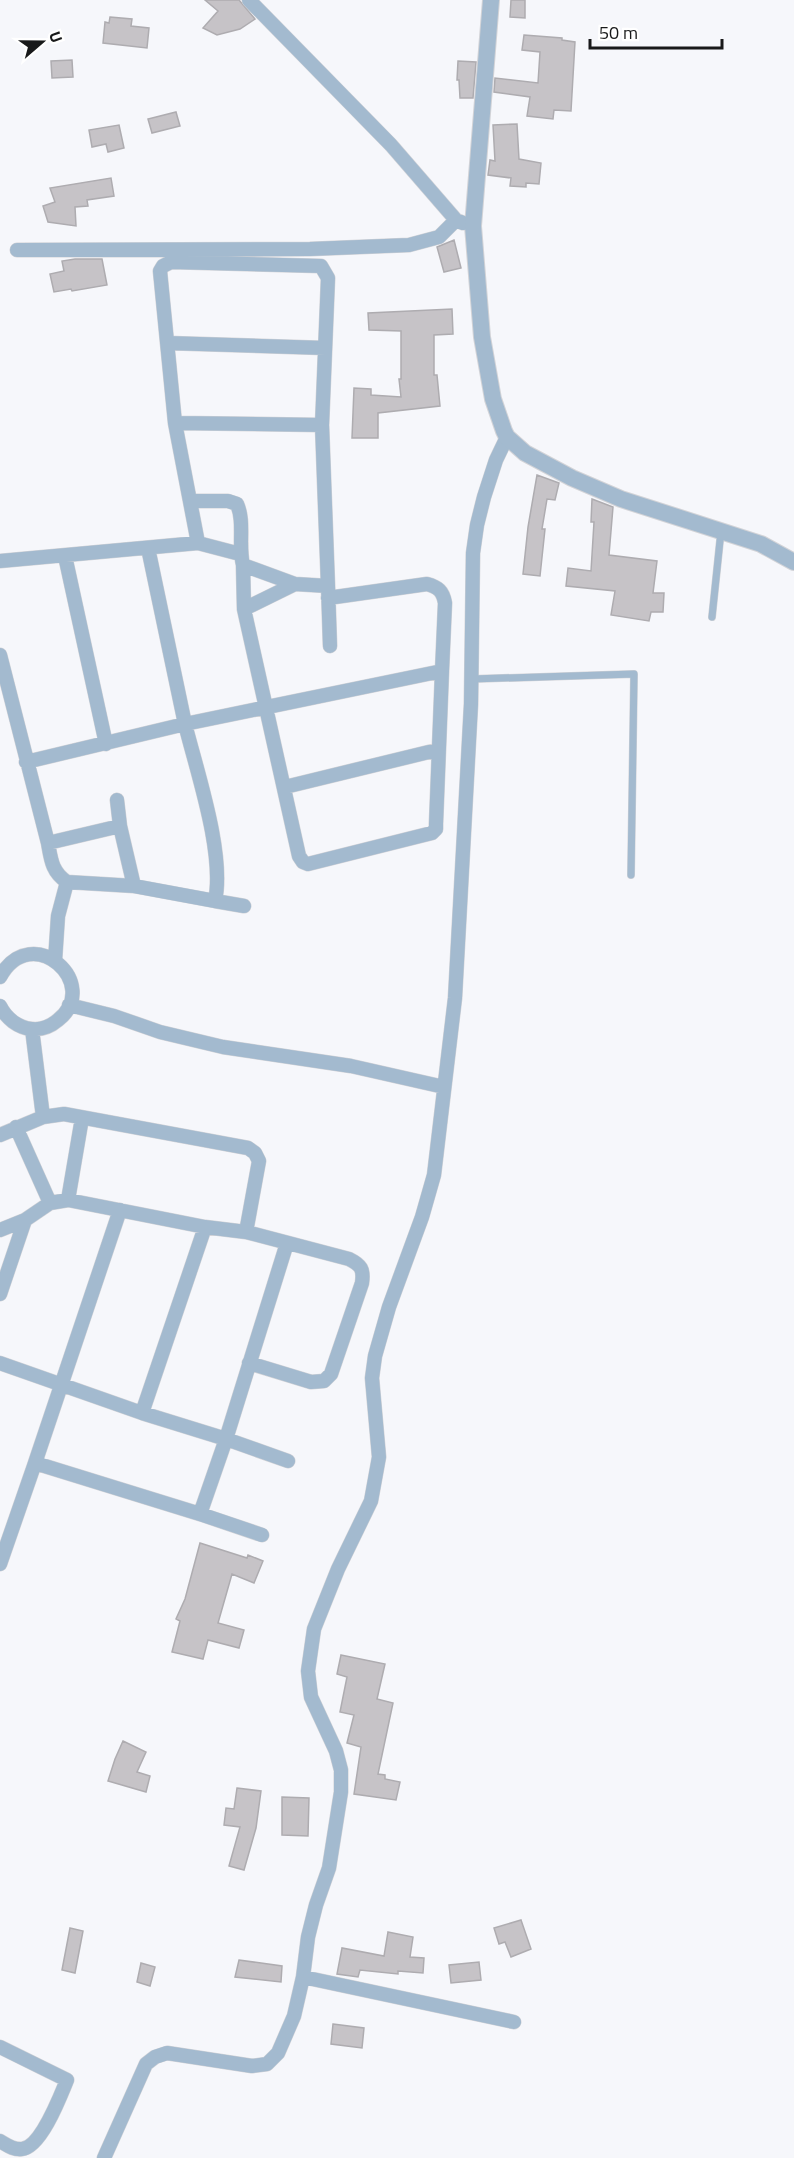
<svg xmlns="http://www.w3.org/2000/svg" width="794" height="2158" viewBox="0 0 794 2158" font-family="'Titillium Web',sans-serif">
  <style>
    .building { fill: #c6c3c7; stroke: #aeacb0; stroke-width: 1.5 }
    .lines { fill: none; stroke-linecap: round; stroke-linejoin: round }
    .service-casing { stroke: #d2d3d7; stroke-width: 8 }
    .minor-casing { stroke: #d2d3d7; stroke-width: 15 }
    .tertiary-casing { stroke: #d2d3d7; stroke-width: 18 }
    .service { stroke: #a3bacf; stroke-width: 7 }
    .minor { stroke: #a3bacf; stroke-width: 14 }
    .tertiary { stroke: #a3bacf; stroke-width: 16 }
  </style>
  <rect width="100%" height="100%" fill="#f6f7fb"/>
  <path class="building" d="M205,0H239L255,19L240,29L217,35L203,28L218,11Z
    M511,0H525V18L510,17Z
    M110,17L132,19L131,26L149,28L147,48L103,43L105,22L109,23Z
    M524,35L562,38V40L575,42L571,111L554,110L553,119L527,116L530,97L494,92L495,78L538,83L540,52L522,50Z
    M72,60L73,77L52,78L51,61Z
    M458,61L476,62L473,98H460L459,80H457Z
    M176,112L180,126L152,133L148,119Z
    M517,124L519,159L541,163L539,184L526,183V187L510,186L511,178L488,175L490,160L495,161L493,125Z
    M119,125L124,148L108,152L106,144L92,147L89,130Z
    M111,178L114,196L87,200L88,206L75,207L76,226L48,222L43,206L55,202L50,188Z
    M454,240L461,268L444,272L437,247Z
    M75,259H102L107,285L72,291L71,289L54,292L50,274L64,271L62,261Z
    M452,309L453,334L434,335V375H437L440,406L378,413V438H352L354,388L371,389V395L401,397L399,379H401V331L369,330L368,313Z
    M537,475L559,483L555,500L547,499L542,529H545L540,576L523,574L528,527Z
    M592,499L613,507L609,555L657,561L653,593H664L663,612H651L649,621L611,615L615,591L566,586L568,568L591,571L594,522H591Z
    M200,1543L247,1558L248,1555L263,1561L254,1583L232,1574L218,1623L244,1630L239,1648L208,1640L203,1659L172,1652L180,1621L176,1619L185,1599Z
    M341,1655L385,1664L377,1699L393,1703L378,1774L385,1775V1779L400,1782L396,1800L354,1794L361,1747L347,1743L354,1715L340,1712L347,1677L337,1674Z
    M123,1741L146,1752L137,1772L150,1776L146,1792L108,1781L115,1759Z
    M237,1788L261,1791L256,1828L244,1870L229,1866L240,1827L224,1825L226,1808L234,1809Z
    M282,1797L309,1798L308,1836L282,1835Z
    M521,1920L531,1949L511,1957L505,1942L499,1944L494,1928Z
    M70,1928L83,1931L75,1973L62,1970Z
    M388,1932L413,1937L410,1957L424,1958L423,1973L398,1971V1974L360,1970L358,1977L337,1974L342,1948L384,1956Z
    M239,1960L282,1966L281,1982L235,1977Z
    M479,1962L481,1980L451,1983L449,1965Z
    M141,1963L155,1967L150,1986L137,1982Z
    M333,2024L364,2028L362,2048L331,2044Z"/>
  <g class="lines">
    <g class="service-casing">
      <path id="service" d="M712,617L721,531
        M472,679L634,674L631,875"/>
    </g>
    <g class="minor-casing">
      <path id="minor" d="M249,0L391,145L456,220L463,223
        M17,250L310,249L409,245L439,237L456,220
        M167,343L325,348
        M175,423L322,425
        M191,501H228L237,504C245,522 238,545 243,565L295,584L328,586L330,646
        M198,543L175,423L160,271L163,266L171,262L321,266L328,278L322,425L328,586
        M148,548L185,724L442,671L436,824V829L432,833L308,864L303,862L299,856L244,609L243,565
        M65,556L106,744
        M0,561L198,543L240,554
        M328,598L427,584C438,587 443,591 445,603L442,671
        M244,609L295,584
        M0,655L48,843L120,826L117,800
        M26,762L185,724C197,772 225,854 215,901L134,886L67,882
        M285,787L437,750
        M120,826L134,886
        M48,843C51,860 52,872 67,882L58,916L55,961
        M215,901L244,906
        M0,977C32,919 103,985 58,1020C51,1026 42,1030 32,1029C18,1028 6,1018 0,1006
        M69,1005L114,1016L160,1032L223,1047L351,1066L444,1087
        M43,1117L64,1114L248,1148L255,1153L259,1161L246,1232
        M16,1127L50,1203L68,1200L205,1227L246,1232L349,1259C361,1265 364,1269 362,1283L331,1374L324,1381L311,1382L249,1363
        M0,1135L43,1117L32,1029
        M68,1200L82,1118
        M120,1210L35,1463L200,1514L226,1439L287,1243
        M205,1227L142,1413L226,1439L288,1461
        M0,1230L25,1220
        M0,1294L25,1220L50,1203
        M0,1363L142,1413
        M200,1514L262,1535
        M0,1564L35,1463
        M303,1977L514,2022
        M0,2047L67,2080C60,2097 41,2147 22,2149C13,2150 7,2145 0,2141
        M104,2158L146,2064L155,2057L167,2053L252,2066L267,2064L278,2053L294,2016L303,1977L308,1937L316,1905L329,1868L341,1792V1770L336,1751L311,1697L308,1671L314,1629L338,1569L371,1501L379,1457L372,1378L375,1356L389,1307L422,1217L434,1175L455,998L471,704L473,553L477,525L484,497L496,460L507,437"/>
    </g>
    <g class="tertiary-casing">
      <path id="tertiary" d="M491,0L473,226L482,337L493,399L504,431L507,437L525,453L572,478L621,499L761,544L794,562"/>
    </g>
    <use href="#service" class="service"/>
    <use href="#minor" class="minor"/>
    <use href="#tertiary" class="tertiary"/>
  </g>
  <g transform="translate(42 42) rotate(70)" stroke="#ffffff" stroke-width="4.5" paint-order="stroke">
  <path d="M0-4.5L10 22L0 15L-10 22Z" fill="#18191a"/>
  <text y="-9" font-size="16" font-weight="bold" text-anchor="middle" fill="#18191a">U</text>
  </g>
  <path d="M590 39v9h132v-9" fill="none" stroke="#18191a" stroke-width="3"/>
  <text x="599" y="39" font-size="18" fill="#18191a" stroke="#ffffff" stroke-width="4.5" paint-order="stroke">50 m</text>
</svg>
